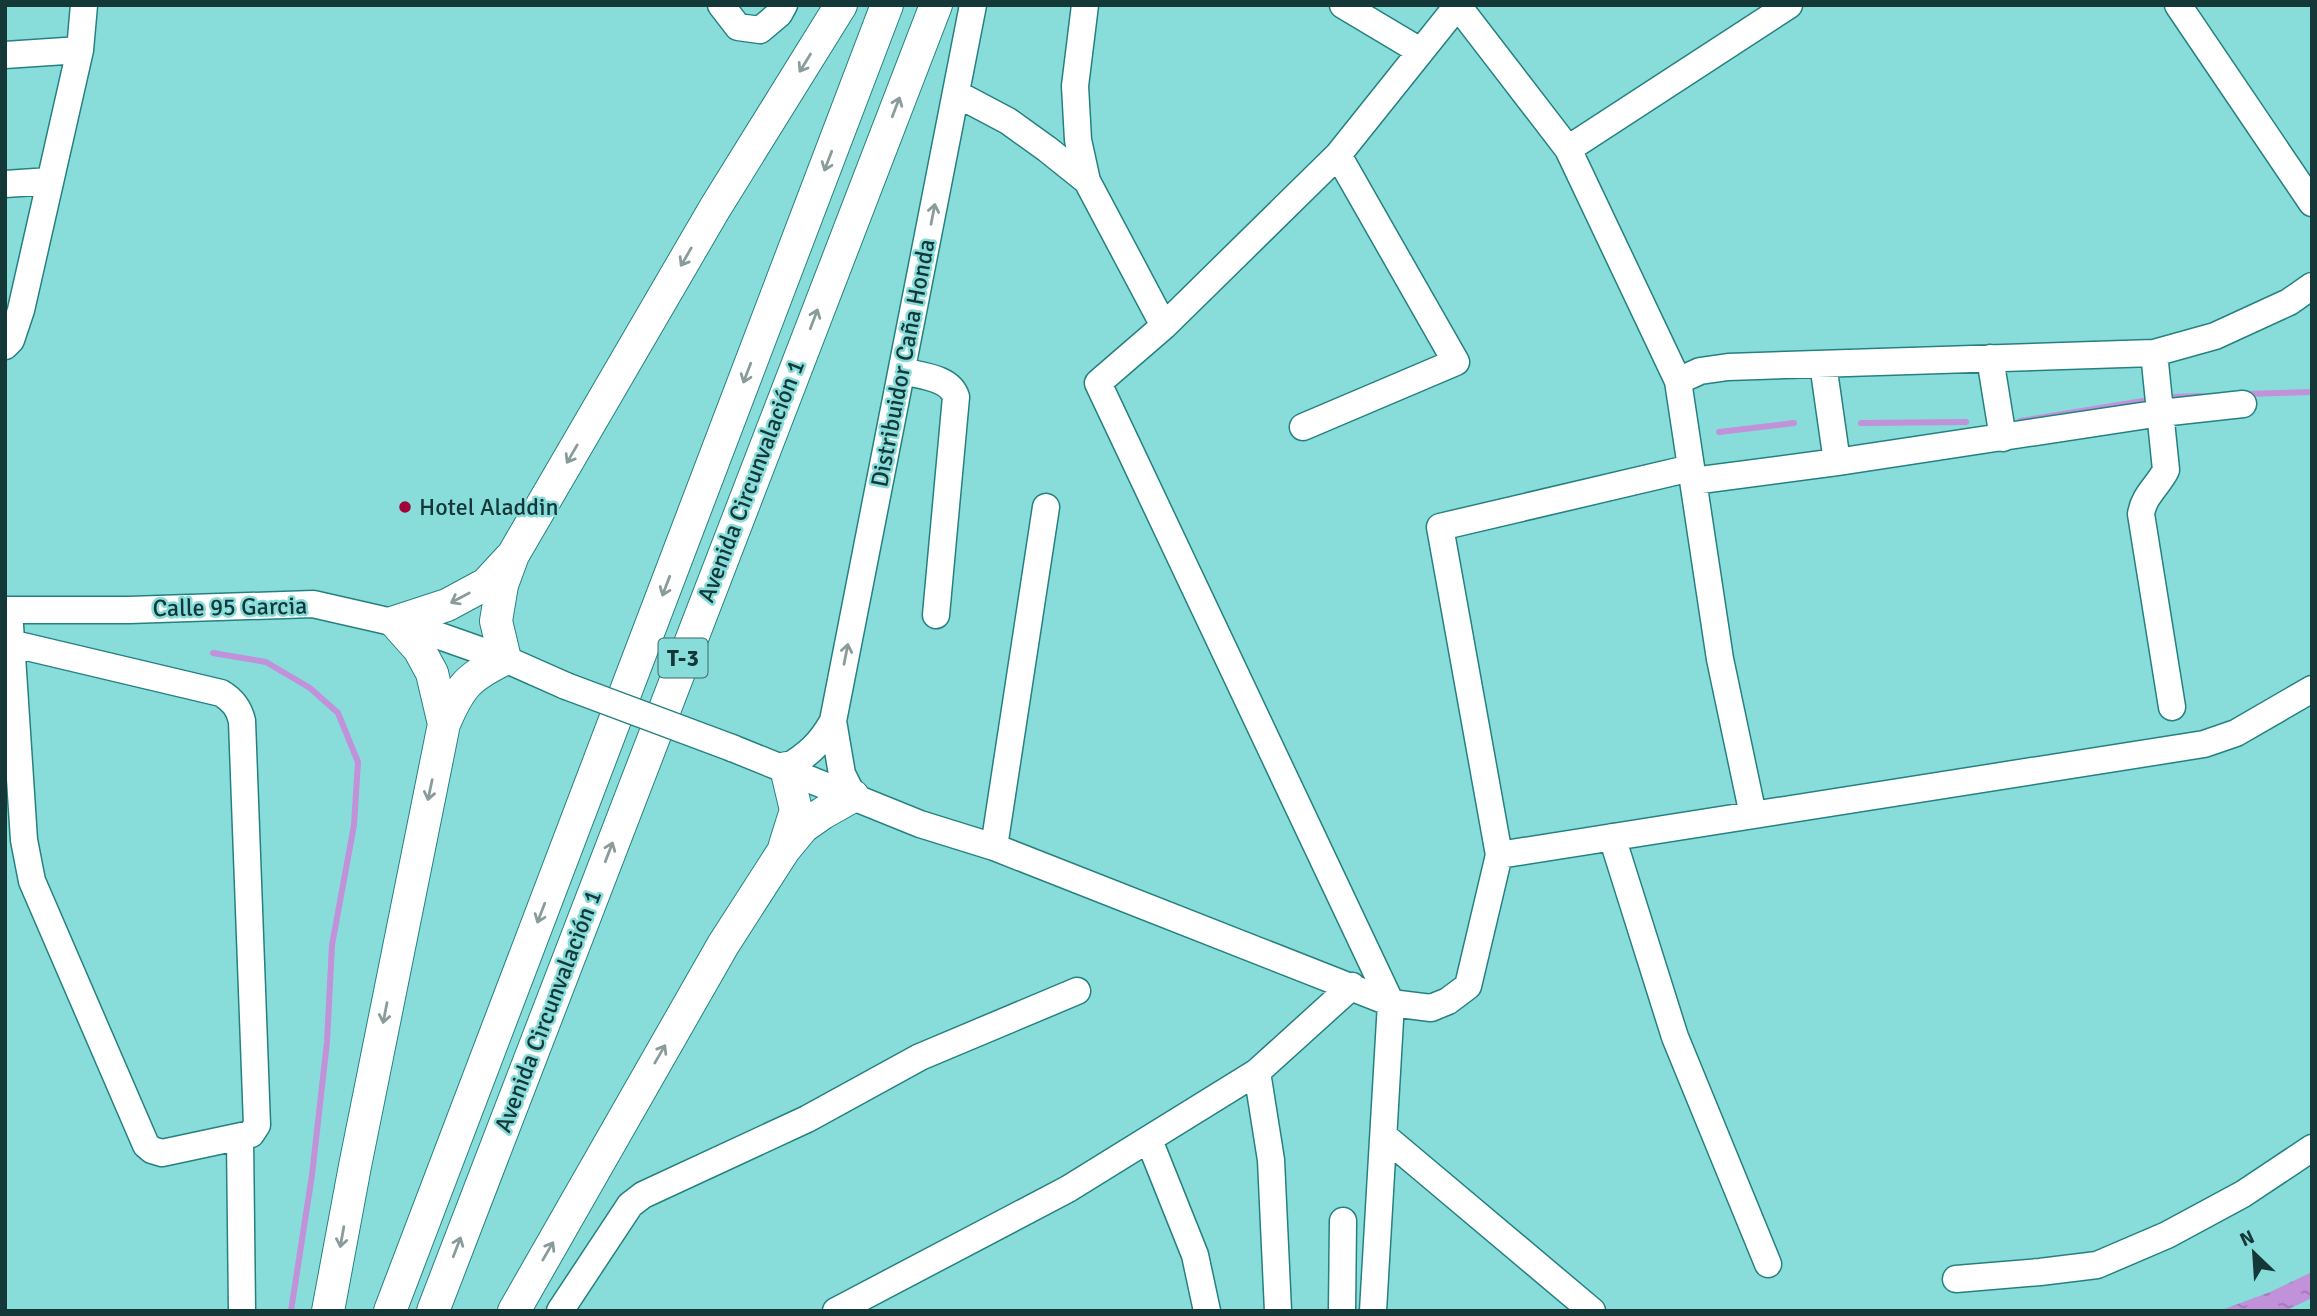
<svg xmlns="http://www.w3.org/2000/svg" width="2317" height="1316" viewBox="0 0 2317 1316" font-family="Signika,sans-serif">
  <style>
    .water { fill: url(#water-ripples) }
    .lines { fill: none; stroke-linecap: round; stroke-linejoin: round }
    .stream { stroke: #c191da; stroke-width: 6 }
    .minor-casing { stroke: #258180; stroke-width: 29 }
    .major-casing { stroke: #258180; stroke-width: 34 }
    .minor { stroke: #fff; stroke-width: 26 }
    .major { stroke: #fff; stroke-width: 32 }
    .minor-bridge-casing { stroke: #258180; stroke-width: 29; stroke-linecap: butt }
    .minor-bridge { stroke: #fff; stroke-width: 26 }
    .oneway { stroke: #899c9b }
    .poi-dot { fill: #a10237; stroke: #88dddb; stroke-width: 2.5 }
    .labels { text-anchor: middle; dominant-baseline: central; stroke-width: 5; stroke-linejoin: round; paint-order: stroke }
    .shield { fill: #88dddb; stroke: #366a68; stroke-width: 2 }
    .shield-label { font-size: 23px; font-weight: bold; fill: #133837 }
    .street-label { font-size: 24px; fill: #133837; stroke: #88dddb }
    .poi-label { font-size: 24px; fill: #133837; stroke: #88dddb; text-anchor: start }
  </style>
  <defs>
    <pattern id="water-ripples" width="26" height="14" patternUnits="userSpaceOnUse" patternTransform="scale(1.75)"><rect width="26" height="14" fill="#c191da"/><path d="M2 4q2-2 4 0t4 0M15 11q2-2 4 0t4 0" fill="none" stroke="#9c77b2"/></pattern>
  </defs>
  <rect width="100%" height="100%" fill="#88dddb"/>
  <path class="water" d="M2312,1272V1298L2285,1311H2219L2270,1292Z"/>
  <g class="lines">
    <path class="stream" d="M2245,394L2312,392
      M2173,397L2202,396
      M2020,421L2143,401
      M1861,423L1966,422
      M1719,432L1794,423
      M213,653L266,662L310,688L338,713L358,762L354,825L332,945L327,1042L312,1175L291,1311"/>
    <g class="minor-casing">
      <path id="minor" d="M721,5L738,27L760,30L779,14L784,5
        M1085,5L1075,86L1078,140L1087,181L1164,326
        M1343,5L1420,51
        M2178,5L2312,203
        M1458,6L1568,149L1678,381L1720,659L1753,815
        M5,55L80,50
        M957,94L1008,121L1047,149L1087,181
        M1568,149L1789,5
        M5,184L50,181
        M5,346L11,340L21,310L80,50L84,5
        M2154,353L2166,470C2158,486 2144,495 2141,514L2172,707
        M1990,358L2003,438
        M1823,364L1837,462
        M902,371C920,376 950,377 956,397L936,615
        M1678,381L1700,371L1728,367L2154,353L2215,336L2289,302L2312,286
        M1303,427L1456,362L1338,155
        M1693,481L1837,462L2161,413L2243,404
        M5,610H129L313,604L414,627L505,659L566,686
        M9,610L24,840L32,881L146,1145L152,1150L162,1153L251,1134L257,1125L242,721C239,708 233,700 221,693L10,643
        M833,721L842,774L853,796
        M732,748L920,824L994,847L1391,1003L1431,1008L1448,1001L1468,986L1499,855L2204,744L2236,733L2312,689
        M786,768C808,755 821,743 833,721L973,5
        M1612,837L1675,1037L1768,1264
        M994,847L1046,507
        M1499,855L1440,527L1691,468
        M1257,1072L1271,1160L1278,1311
        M1384,1136L1592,1311
        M240,1138L242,1311
        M1149,1140L1195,1255L1207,1311
        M1956,1279L2040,1272L2097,1265L2167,1235L2243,1194L2312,1148
        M560,1311L630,1205L643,1195L807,1119L920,1057L1077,991
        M836,1311L1068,1189L1257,1072L1352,986
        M1342,1311L1343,1221
        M1373,1311L1391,1003L1098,383L1164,326L1338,155L1458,5"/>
    </g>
    <g class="major-casing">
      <path id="major" d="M444,724L432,673L419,649L395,622L447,605L486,584L510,558
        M785,845L796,810L786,768
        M328,1311L355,1166L444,724C460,686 468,677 505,659L496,621L502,585L513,555L715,208L841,5
        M390,1311L887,5
        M433,1311L936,5
        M514,1311L723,945L784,850L803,827L823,813L853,796"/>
    </g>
    <use href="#minor" class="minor"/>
    <use href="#major" class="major"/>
    <g class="minor-bridge-casing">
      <path id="minor-bridge" d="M566,686L732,748"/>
    </g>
    <use href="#minor-bridge" class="minor-bridge"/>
  </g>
  <defs><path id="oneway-shaft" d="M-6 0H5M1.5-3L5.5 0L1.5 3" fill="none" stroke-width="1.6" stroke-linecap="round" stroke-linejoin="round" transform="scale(1.75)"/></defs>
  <g class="oneway">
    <use href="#oneway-shaft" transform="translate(805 63) rotate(122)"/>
    <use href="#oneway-shaft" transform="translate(896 107) rotate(-69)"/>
    <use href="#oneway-shaft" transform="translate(828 161) rotate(111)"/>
    <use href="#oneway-shaft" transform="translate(933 214) rotate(-79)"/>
    <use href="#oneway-shaft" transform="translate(686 257) rotate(120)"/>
    <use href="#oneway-shaft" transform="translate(814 319) rotate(-69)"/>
    <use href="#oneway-shaft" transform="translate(747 373) rotate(111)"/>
    <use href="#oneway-shaft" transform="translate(572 454) rotate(120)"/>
    <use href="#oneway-shaft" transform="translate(666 586) rotate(111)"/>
    <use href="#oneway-shaft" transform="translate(460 598) rotate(152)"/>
    <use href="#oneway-shaft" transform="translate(846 654) rotate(-79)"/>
    <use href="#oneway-shaft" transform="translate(430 790) rotate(102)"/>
    <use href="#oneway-shaft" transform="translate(609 852) rotate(-69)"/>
    <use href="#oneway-shaft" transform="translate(541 913) rotate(111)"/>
    <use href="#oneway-shaft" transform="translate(385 1013) rotate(101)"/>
    <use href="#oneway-shaft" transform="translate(660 1054) rotate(-60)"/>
    <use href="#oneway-shaft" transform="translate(342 1237) rotate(100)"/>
    <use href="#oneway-shaft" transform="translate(457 1247) rotate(-69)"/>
    <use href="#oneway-shaft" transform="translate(548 1251) rotate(-60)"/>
  </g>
  <circle class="poi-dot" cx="405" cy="507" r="7"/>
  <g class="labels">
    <rect class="shield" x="658.5" y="638.5" width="49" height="39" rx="5"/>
    <g class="shield-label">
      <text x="683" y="658">T-3</text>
    </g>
    <g class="street-label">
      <text transform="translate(903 363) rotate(-79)">Distribuidor Caña Honda</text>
      <text transform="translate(751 481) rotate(-69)">Avenida Circunvalación 1</text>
      <text transform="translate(230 607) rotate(-1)">Calle 95 Garcia</text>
      <text transform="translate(548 1011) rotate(-69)">Avenida Circunvalación 1</text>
    </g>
    <g class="poi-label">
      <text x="419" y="507">Hotel Aladdin</text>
    </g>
  </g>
  <rect width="2317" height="1316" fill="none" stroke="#133837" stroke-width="14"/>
  <g transform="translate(2254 1253) rotate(335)" stroke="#88dddb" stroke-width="5" paint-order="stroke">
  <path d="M0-5L12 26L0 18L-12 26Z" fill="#133837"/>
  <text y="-10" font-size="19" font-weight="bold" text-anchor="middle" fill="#133837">N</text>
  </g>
</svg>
